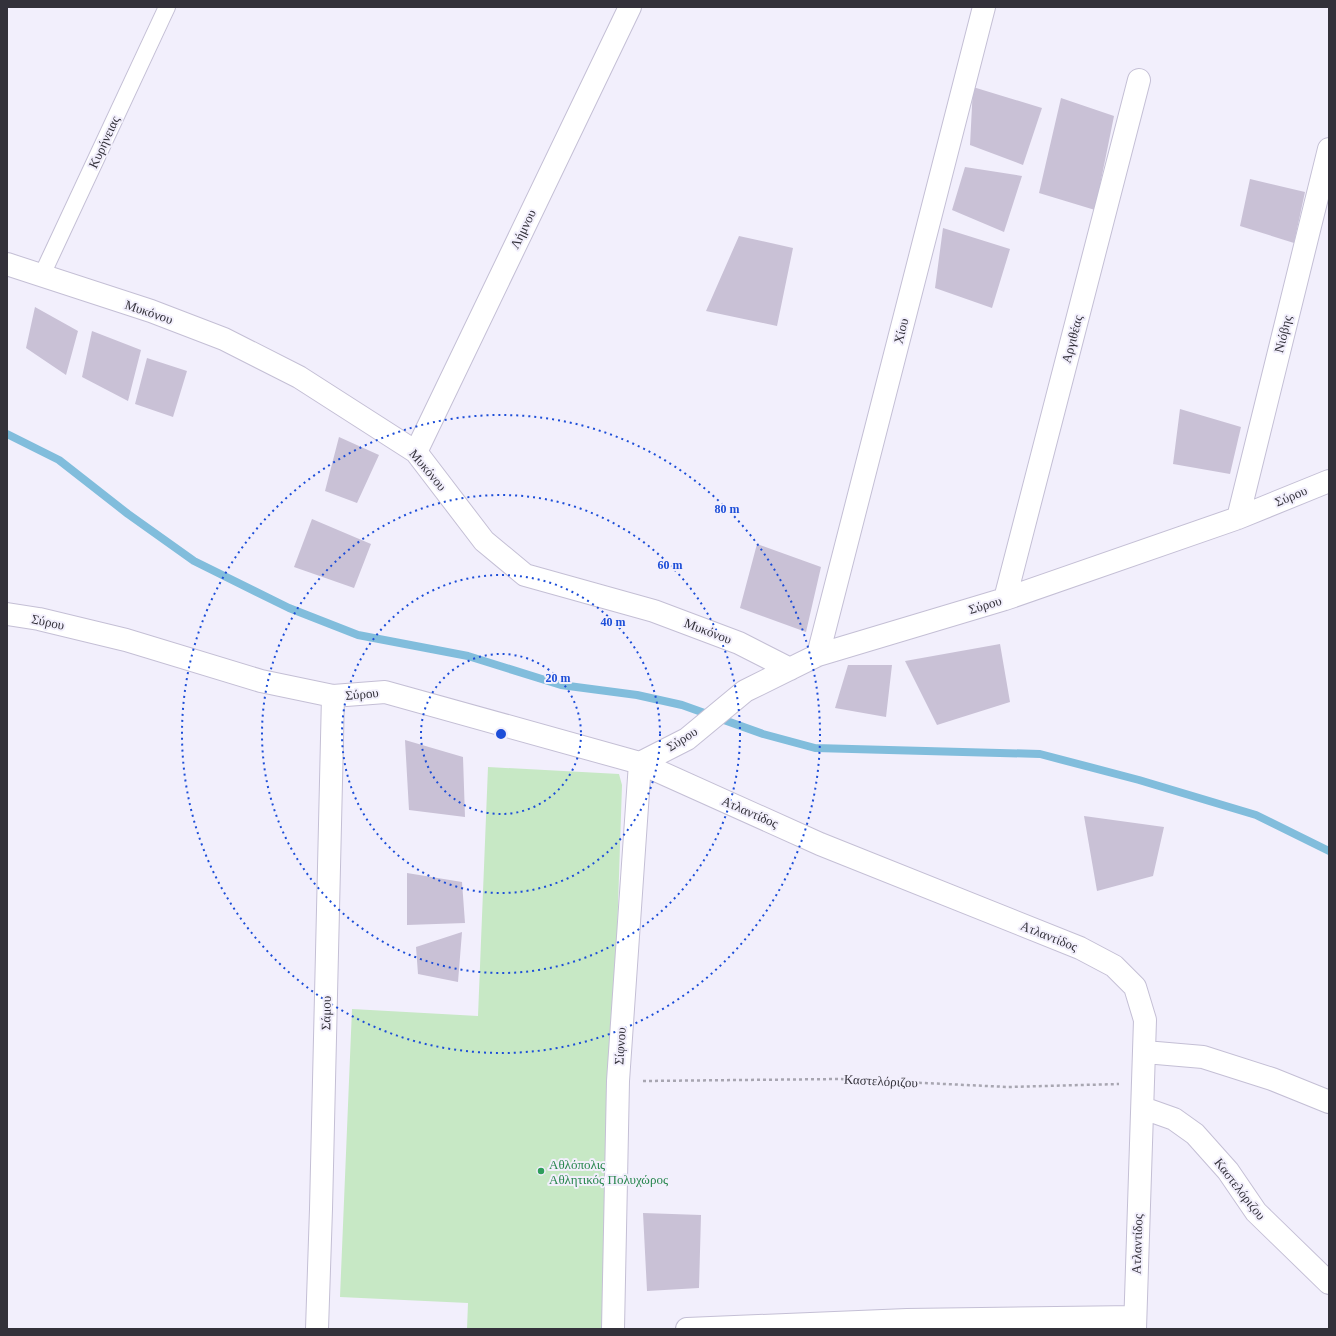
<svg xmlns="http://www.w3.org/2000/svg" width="1336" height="1336" viewBox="0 0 1336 1336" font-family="'Times New Roman',serif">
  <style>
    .green { fill: #c7e8c5 }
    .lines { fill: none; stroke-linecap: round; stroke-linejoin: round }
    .stream { stroke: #81bddc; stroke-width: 8 }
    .building { fill: #c9c1d6 }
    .service-casing { stroke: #c4bfd5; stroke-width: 18 }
    .minor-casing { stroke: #c4bfd5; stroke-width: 24 }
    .path { stroke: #a8a6b1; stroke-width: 2.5; stroke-dasharray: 3 3; stroke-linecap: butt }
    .service { stroke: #fff; stroke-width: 16 }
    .minor { stroke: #fff; stroke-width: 22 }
    .ring { fill: none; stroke: #1d4ed8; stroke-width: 2; stroke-dasharray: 2 4 }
    .leisure-dot { fill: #2e9e5b; stroke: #f2effc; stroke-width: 1.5 }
    .labels { text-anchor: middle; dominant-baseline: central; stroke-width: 4; stroke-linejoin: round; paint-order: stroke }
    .street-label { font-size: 13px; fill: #33313a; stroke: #f2effc }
    .leisure-label { font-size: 13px; fill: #27864d; stroke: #f2effc; text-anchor: start }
    .centre { fill: #1d4ed8; stroke: #f2effc; stroke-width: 2 }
    .ring-label { font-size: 12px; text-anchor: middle; font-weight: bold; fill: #1d4ed8; stroke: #f2effc; stroke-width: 4; stroke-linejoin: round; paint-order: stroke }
  </style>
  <rect width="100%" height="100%" fill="#f2effc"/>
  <path class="green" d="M488,767L619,774L622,785L604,1329H467L468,1303L340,1297L352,1009L478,1016Z"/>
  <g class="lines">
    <path class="stream" d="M7,434L59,460L128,514L194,561L289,608L358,635L468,656L561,685L637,695L682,705L763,734L815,748L1040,754L1139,780L1256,815L1329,851"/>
  </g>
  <path class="building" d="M973,87L1042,108L1023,165L970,145Z
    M1061,98L1114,116L1095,210L1039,193Z
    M965,167L1022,176L1004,232L952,210Z
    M1250,179L1305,192L1294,243L1240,226Z
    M943,228L1010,249L992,308L935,288Z
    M739,236L793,248L777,326L706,311Z
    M35,307L78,331L66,375L26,348Z
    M92,331L141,350L128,401L82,377Z
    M147,358L187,371L173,417L135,404Z
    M1180,409L1241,427L1230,474L1173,464Z
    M339,437L379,455L357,503L325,491Z
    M312,519L371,544L354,588L294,567Z
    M757,544L821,567L806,632L740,608Z
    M1000,644L1010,702L937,725L905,661Z
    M848,665H892L886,717L835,708Z
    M405,740L463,757L465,817L409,810Z
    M1084,816L1164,827L1153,876L1097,891Z
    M407,873L462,882L465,923L407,925Z
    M462,932L458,982L418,974L416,947Z
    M643,1213L701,1215L699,1288L647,1291Z"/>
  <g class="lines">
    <g class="service-casing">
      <path id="service" d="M41,277L167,7"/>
    </g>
    <g class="minor-casing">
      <path id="minor" d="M7,264L151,311L224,339L299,377L416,452L484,541L525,575L654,611L739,643L790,669
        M416,452L630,7
        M1238,518L1329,149
        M1005,599L1139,80
        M7,614L39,619L126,640L261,681L333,696L385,692L640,763L820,844L1080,948L1114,966L1135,987L1145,1020L1135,1329
        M818,655L984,7
        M640,763L687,739L745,691L818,655L1005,599L1238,518L1329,481
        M1145,1052L1203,1057L1272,1079L1329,1102
        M1143,1108L1174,1119L1195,1134L1228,1171L1256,1212L1329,1283
        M317,1329L321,1209L333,696
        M613,1329L618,1081L640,763
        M687,1329L907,1320L1135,1317"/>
    </g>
    <path class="path" d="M643,1081L840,1079L1008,1087L1119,1084"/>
    <use href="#service" class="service"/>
    <use href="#minor" class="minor"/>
  </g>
  <g class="ring">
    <circle cx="501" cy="734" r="80"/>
    <circle cx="501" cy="734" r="159"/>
    <circle cx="501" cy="734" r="239"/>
    <circle cx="501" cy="734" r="319"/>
  </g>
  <circle class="leisure-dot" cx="541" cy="1171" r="4"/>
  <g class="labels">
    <g class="street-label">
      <text transform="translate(104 142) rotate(-65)">Κυρήνειας</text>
      <text transform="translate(523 229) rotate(-64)">Λήμνου</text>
      <text transform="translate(149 312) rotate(19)">Μυκόνου</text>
      <text transform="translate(901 331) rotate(-76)">Χίου</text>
      <text transform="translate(1283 334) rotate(-76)">Νιόβης</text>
      <text transform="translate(1072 339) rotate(-75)">Αργιθέας</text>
      <text transform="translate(428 470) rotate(50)">Μυκόνου</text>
      <text transform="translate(1291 496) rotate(-23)">Σύρου</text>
      <text transform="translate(985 605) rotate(-17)">Σύρου</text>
      <text transform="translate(48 622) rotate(12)">Σύρου</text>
      <text transform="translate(708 631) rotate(21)">Μυκόνου</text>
      <text transform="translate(362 694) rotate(-5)">Σύρου</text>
      <text transform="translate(682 739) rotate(-32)">Σύρου</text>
      <text transform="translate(750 812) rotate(24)">Ατλαντίδος</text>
      <text transform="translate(1049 936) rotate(22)">Ατλαντίδος</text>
      <text transform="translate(326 1013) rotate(-89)">Σάμου</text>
      <text transform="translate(620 1046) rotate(-86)">Σίφνου</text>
      <text transform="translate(881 1081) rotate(3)">Καστελόριζου</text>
      <text transform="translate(1240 1189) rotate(52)">Καστελόριζου</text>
      <text transform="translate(1137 1244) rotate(-88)">Ατλαντίδος</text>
    </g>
    <g class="leisure-label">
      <text x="549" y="1164">Αθλόπολις<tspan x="549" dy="15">Αθλητικός Πολυχώρος</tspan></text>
    </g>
  </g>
  <circle cx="501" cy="734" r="6" class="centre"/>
  <g class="ring-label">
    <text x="727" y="513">80 m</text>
    <text x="670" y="569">60 m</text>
    <text x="613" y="626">40 m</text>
    <text x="558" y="682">20 m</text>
  </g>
  <rect width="1336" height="1336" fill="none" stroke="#33313a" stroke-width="16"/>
</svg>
